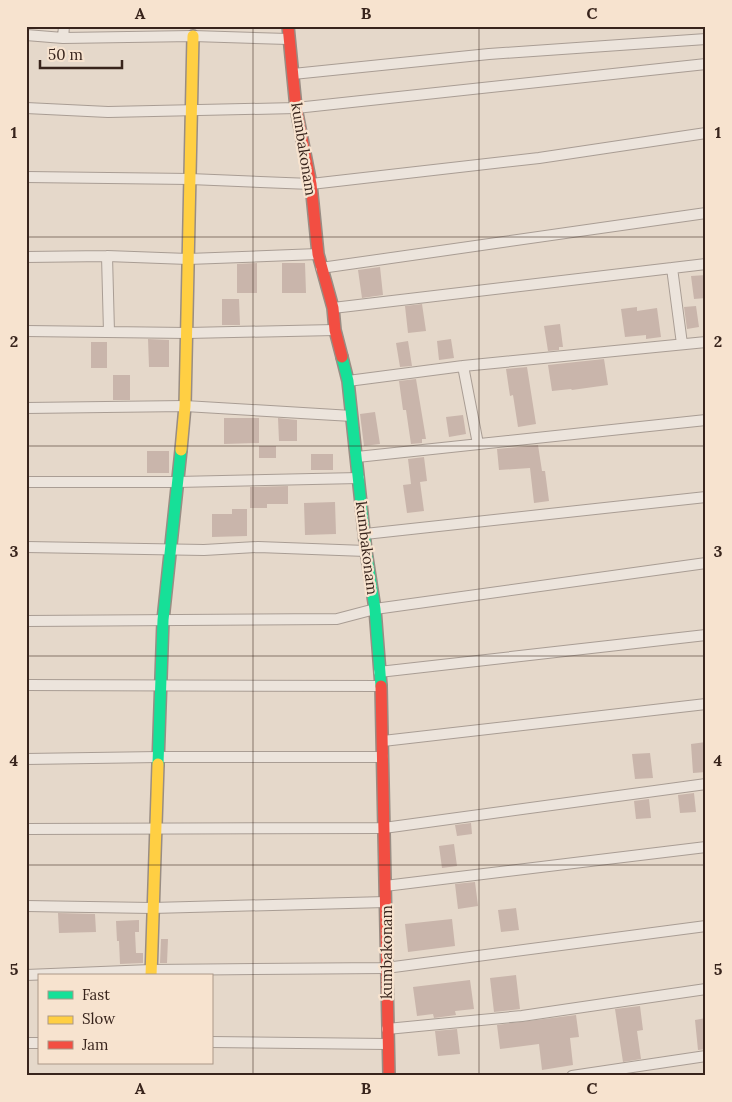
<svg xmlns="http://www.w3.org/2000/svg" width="732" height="1102" viewBox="0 0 732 1102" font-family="Lora,serif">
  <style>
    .building { fill: #c9b5ab }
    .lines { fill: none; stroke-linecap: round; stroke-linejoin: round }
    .street-casing { stroke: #a99d94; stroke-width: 12 }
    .fast-casing { stroke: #998d84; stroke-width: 14 }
    .slow-casing { stroke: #998d84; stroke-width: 14 }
    .jam-casing { stroke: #998d84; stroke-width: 14 }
    .street { stroke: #ece4dc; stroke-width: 10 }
    .fast { stroke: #16e098; stroke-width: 11 }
    .slow { stroke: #ffcf43; stroke-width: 11 }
    .jam { stroke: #f24e42; stroke-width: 11 }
    .grid { fill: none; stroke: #38241c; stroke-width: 1; stroke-opacity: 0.55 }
    .labels { text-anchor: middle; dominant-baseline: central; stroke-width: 4.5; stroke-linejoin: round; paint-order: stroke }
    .street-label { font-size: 15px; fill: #38241c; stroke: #f7e3cf }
    .neatline { fill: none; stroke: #38241c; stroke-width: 2 }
    .grid-label { font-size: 16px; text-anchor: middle; font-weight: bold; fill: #38241c }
  </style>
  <rect width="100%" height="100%" fill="#e5d8ca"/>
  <path class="building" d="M257,263V293H237V264Z
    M282,263H305L306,293H282Z
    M380,267L383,295L362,298L358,270Z
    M706,275V298L694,299L691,276Z
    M222,299H239L240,325H222Z
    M422,304L426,331L408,333L405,306Z
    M696,306L699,327L687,329L684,307Z
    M637,307V311L657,308L661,337L646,339V335L625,337L621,309Z
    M560,324L563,347H559V350L548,351L544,326Z
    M148,339L169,340V367H149Z
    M451,339L454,358L439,360L437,341Z
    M408,341L412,366L400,367L396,343Z
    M91,342H107V368H91Z
    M604,359L608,385L572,390L571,389L552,391L548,365Z
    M527,367L536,424L518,427L513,395L510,396L506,369Z
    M113,375H130V400H113Z
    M416,379L426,439H422V443L411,444L406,410H403L399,381Z
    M375,412L380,444L364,446L360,414Z
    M463,415L466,434L449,437L446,417Z
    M224,418H259V443L224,444Z
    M278,418L297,420V441H279Z
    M538,445L542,471H545L549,501L534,503L530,468L499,470L497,449Z
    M259,446H276V458H259Z
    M147,451H169V473H147Z
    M311,454H333V470H311Z
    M424,457L427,481L420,482L424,511L407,513L403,485L411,484L408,459Z
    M288,486V504H267V508H250V487Z
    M335,502L336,534L305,535L304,503Z
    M232,509H247V536L212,537V514H232Z
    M706,742V772L693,773L691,744Z
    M650,753L653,778L635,779L632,754Z
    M694,793L696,812L680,813L678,795Z
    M649,799L651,818L636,819L634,801Z
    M471,823L472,834L457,836L455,825Z
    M454,844L457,866L442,868L439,846Z
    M475,882L478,906L458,909L455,884Z
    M516,908L519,930L501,932L498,910Z
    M58,913L95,914L96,932L59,933Z
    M452,919L455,946L408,952L405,924Z
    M139,920V932H135L136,953H143V963L120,964L119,941H117L116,921Z
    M161,939H168L167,963H160Z
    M516,975L520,1009L494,1012L490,978Z
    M470,980L474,1009L455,1011L456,1015L434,1018L433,1014L417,1016L413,987Z
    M640,1006L643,1030L637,1031L641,1059L623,1062L615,1009Z
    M576,1015L579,1037L570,1038L573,1065L542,1070L539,1044L500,1049L497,1025Z
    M706,1018V1049L698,1050L695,1020Z
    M457,1029L460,1054L438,1056L435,1031Z"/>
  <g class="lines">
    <g class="street-casing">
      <path id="street" d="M26,35L63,38L193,36L288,39
        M63,38L64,26
        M293,74L489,54L706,39
        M26,108L108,112L296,108L706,64
        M26,177L190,179L311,184L539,158L706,133
        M107,256L109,332
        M26,257L107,256L188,259L318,254
        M321,268L706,213
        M672,268L682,344
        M333,308L706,264
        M26,331L187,333L335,330
        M463,366L478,444
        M348,381L463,366L706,342
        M26,408L185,406L352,416
        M357,457L706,420
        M26,482H177L359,478
        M365,534L706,497
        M26,547L204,550L258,547L366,551
        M26,621L337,619L375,609L706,563
        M379,672L706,635
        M26,685L381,686
        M383,741L706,704
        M26,759L158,757H383
        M26,829L384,828L706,784
        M385,886L706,847
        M26,906L152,908L386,902
        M26,975L151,970L386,968L706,926
        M387,1029L522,1016L706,989
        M211,1042L387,1044
        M26,1043H39
        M572,1076L706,1056"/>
    </g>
    <g class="fast-casing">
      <path id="fast" d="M342,357L348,381L366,551L375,609L381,686
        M158,764L163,620L181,450"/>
    </g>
    <g class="slow-casing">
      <path id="slow" d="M181,450L185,406L193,36
        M151,976L158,764"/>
    </g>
    <g class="jam-casing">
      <path id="jam" d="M288,26L296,108L311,184L318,254L333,308L335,330L342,357
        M381,686L389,1076"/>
    </g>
    <use href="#street" class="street"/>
    <use href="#fast" class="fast"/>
    <use href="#slow" class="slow"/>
    <use href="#jam" class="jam"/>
  </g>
  <path class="grid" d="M253,26V1076M479,26V1076M26,237H706M26,446H706M26,656H706M26,865H706"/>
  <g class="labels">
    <g class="street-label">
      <text transform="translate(304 149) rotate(81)">kumbakonam</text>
      <text transform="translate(367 548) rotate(83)">kumbakonam</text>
      <text transform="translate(386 952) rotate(-90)">kumbakonam</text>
    </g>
  </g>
  <rect width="732" height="1102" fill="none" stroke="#f7e3cf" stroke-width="55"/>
  <rect x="38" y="974" width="175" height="90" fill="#f7e3cf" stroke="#ab9787"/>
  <rect x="48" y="991" width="25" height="8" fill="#16e098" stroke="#ab9787"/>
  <text x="82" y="1000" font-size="15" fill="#38241c">Fast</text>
  <rect x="48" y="1016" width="25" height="8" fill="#ffcf43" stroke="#ab9787"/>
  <text x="82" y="1024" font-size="15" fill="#38241c">Slow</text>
  <rect x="48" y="1041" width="25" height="8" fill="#f24e42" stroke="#ab9787"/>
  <text x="82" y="1050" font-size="15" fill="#38241c">Jam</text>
  <path d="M40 60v8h82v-8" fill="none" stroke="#38241c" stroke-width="2.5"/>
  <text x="48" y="60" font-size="15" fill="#38241c" stroke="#f7e3cf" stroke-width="4" paint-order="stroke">50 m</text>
  <rect x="28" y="28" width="676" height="1046" class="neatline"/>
  <g class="grid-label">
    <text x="140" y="19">A</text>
    <text x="366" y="19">B</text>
    <text x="592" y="19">C</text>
    <text x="14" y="138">1</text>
    <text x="718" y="138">1</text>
    <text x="14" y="347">2</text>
    <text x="718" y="347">2</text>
    <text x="14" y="557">3</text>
    <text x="718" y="557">3</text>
    <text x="14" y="766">4</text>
    <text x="718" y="766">4</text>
    <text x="14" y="975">5</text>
    <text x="718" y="975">5</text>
    <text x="140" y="1094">A</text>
    <text x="366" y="1094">B</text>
    <text x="592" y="1094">C</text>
  </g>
</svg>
